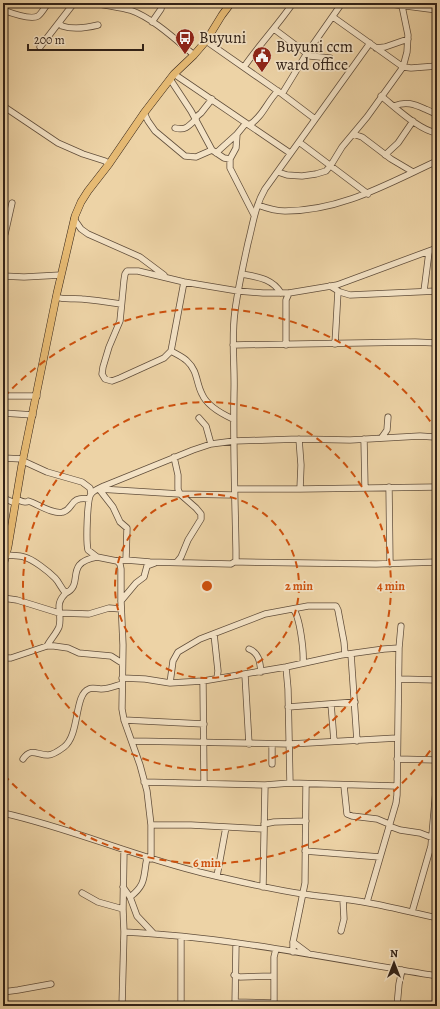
<svg xmlns="http://www.w3.org/2000/svg" width="440" height="1009" viewBox="0 0 440 1009" font-family="Alegreya,serif">
  <style>
    .lines { fill: none; stroke-linecap: round; stroke-linejoin: round }
    .minor-casing { stroke: #624f3c; stroke-width: 7 }
    .major-casing { stroke: #332318; stroke-width: 8 }
    .minor { stroke: #f3e2c5; stroke-width: 5.5 }
    .major { stroke: #e6ba73; stroke-width: 7 }
    .ring { fill: none; stroke: #cd510e; stroke-width: 2; stroke-dasharray: 7 5 }
    .labels { text-anchor: middle; dominant-baseline: central; stroke-width: 3.5; stroke-linejoin: round; paint-order: stroke }
    .poi-label { font-size: 16px; fill: #332318; stroke: #f3e2c5; text-anchor: start }
    .centre { fill: #cd510e; stroke: #f3e2c5; stroke-width: 2 }
    .ring-label { font-size: 12px; text-anchor: middle; font-weight: bold; fill: #cd510e; stroke: #f3e2c5; stroke-width: 3.5; stroke-linejoin: round; paint-order: stroke }
  </style>
  <rect width="100%" height="100%" fill="#edd3a6"/>
  <filter id="stains"><feTurbulence type="fractalNoise" baseFrequency=".005" numOctaves="4"/><feColorMatrix values="0 0 0 0 .2 0 0 0 0 .09 0 0 0 0 .02 0 0 0 .5 -.17"/></filter>
  <radialGradient id="worn" r=".72"><stop offset=".6" stop-color="#630" stop-opacity="0"/><stop offset="1" stop-color="#630" stop-opacity=".3"/></radialGradient>
  <g class="lines">
    <g class="minor-casing">
      <path id="minor" d="M96,3C107,6 119,7 130,10C153,18 176,40 194,55
        M383,3L437,10
        M3,10C11,13 31,20 38,16C42,13 45,7 48,3
        M333,17L403,67L411,68L437,66
        M152,22L161,9L162,3
        M59,23L62,26C74,30 86,28 98,25
        M274,29L310,56L330,58
        M206,41L282,94L315,119
        M370,43L265,189C255,206 253,224 248,243C243,266 238,288 235,311C231,339 235,366 234,393C233,446 235,498 236,550V561L231,564L150,562L126,560L117,561L97,557L88,550C86,542 87,499 91,494C94,490 100,488 104,486L193,450L211,444L234,441L299,439L350,440L420,436L434,437L437,439
        M40,47L74,3
        M376,48L385,47L408,39
        M244,67C259,45 278,25 293,3
        M174,74L290,153
        M170,79L191,111L212,150L224,158L230,159
        M282,94L307,53L342,3
        M381,96C395,107 420,131 437,133
        M3,106L58,143L83,154L105,161L109,164
        M394,106C406,101 414,104 425,109C430,111 433,112 437,115
        M144,113L148,121L155,131L185,156L196,157L212,150
        M195,118L201,113L212,99
        M246,123L237,134L236,148L230,159V168L254,215
        M249,125C263,117 267,101 278,91
        M175,128C185,131 189,126 196,119
        M353,134L362,137L391,159L413,172
        M299,142L368,194
        M216,153L237,134
        M385,155L398,143L413,121
        M278,172L287,175L302,176L316,174L326,171L331,165L342,147L367,117L403,67L407,52L408,35L402,6
        M258,205C266,208 276,211 285,211C341,211 387,184 437,161
        M74,219L81,229L88,234L140,257L164,275
        M3,237L5,234L12,203
        M242,274C257,277 272,278 281,293
        M3,276L24,277L61,275
        M184,282L171,351L164,358L120,378L112,381L105,379L102,374L103,367L109,347L120,321L124,280L125,274L127,271H138L184,282L238,291L263,293H289L337,285L437,248
        M330,286L340,292L350,295L437,291
        M424,291L429,252
        M56,297C65,300 73,298 82,299C95,300 108,302 121,304
        M335,344L338,291
        M233,345L415,342L437,343
        M286,345V300L289,293
        M171,351C176,354 183,357 187,361C198,371 196,383 202,394C207,406 222,414 233,419
        M437,370L436,389L437,412
        M3,396H37
        M3,413L33,415
        M199,418L206,426L211,444
        M382,437L387,430L388,417
        M299,439L301,465L300,489
        M364,439L365,488
        M174,457L178,475V489L180,494L196,508L201,514V519L188,540L181,557L177,562
        M3,458L23,459
        M23,461L47,472L82,482L90,488L91,494
        M389,487L390,564
        M99,489L180,494L234,495
        M99,489L113,507L120,522L127,528L126,560
        M235,489H300L437,487
        M3,498L15,503
        M16,499C19,500 22,502 25,502C31,502 25,500 31,502C39,505 54,515 63,512C74,509 69,496 89,499
        M6,555C12,556 18,555 24,557C33,559 49,572 55,578C60,583 61,589 66,593C85,584 63,563 97,557
        M117,561L120,564L121,569V601L123,645L122,709L124,720L140,765L147,791L151,825V859
        M236,561V562H242L376,564L437,562
        M3,598L17,600L59,613L89,614L109,608L121,609
        M121,601L136,583L144,577L147,566L155,563
        M293,609C300,616 304,652 303,663
        M214,634L218,671L217,678
        M47,646C50,640 56,634 59,627C63,613 53,605 66,593
        M249,649C259,653 260,662 261,672
        M351,654L357,741
        M3,658H11L47,646H54L68,648L79,653L111,656L122,663
        M437,659V661
        M286,667L288,689L290,783
        M245,675L249,744
        M122,678L145,679L170,683L203,681L286,667L341,655L384,649L399,648
        M399,679L437,680
        M203,681L204,783
        M170,683L173,661L178,652L200,639L265,614L308,606H336L338,610L344,642L345,654
        M331,704L334,741
        M288,707L355,702
        M124,720L204,724
        M132,741L290,744L397,738
        M272,744V764
        M23,759C31,747 37,755 48,755C53,755 60,750 64,747C80,735 74,694 89,689C92,687 97,689 101,689C108,689 115,686 122,684
        M397,759L437,760
        M144,782L265,785L290,783L397,786
        M344,786L347,814L352,816L377,819L389,824
        M3,813C71,828 135,857 203,873C236,881 269,889 303,894C325,897 347,899 369,903C392,907 414,913 437,918
        M264,824L274,822L306,821
        M151,825H191L264,829
        M389,826L400,830L420,833L433,838
        M305,851L380,857
        M217,876L226,827
        M123,887L130,897L137,916L153,933
        M263,887L265,785
        M82,893L98,902L123,909
        M130,897C147,884 143,876 147,858
        M367,902L396,803L397,795L399,648L401,626
        M412,912L431,846L437,778
        M341,931L344,919L343,899
        M124,932C230,937 333,959 437,976
        M293,942L309,954
        M293,952V942L305,883L306,784
        M234,975L240,977L273,976
        M3,992L18,990L51,984
        M235,1002L274,1003L289,1006
        M274,1003V957L276,949
        M122,1006L124,932L123,909L124,851
        M181,1006V937
        M235,1006L236,943
        M397,1006L399,984L402,970"/>
    </g>
    <g class="major-casing">
      <path id="major" d="M3,566L8,547L22,464L57,293L75,216L81,202L88,191L109,164L144,113L174,74L194,55L206,41L222,15L231,3"/>
    </g>
    <use href="#minor" class="minor"/>
    <use href="#major" class="major"/>
  </g>
  <g class="ring">
    <circle cx="207" cy="586" r="92"/>
    <circle cx="207" cy="586" r="184"/>
    <path d="M437 741A277 277 0 0 1 4 775M4 397A277 277 0 0 1 437 431"/>
  </g>
  <defs>
    <g id="bus-pin" transform="scale(1)"><path d="M0 17L-7.5 6A9.5 9.5 0 1 1 7.5 6Z" fill="#8f2418" stroke="#f3e2c5"/><path d="M-5-6H5V4H4V6H2V4H-2V6H-4V4H-5ZM-3.5-4V0h7V-4ZM-3.5 1.2v1.5H-2V1.2ZM2 1.2v1.5H3.5V1.2Z" fill="#fff"/></g>
    <g id="civic-pin" transform="scale(1)"><path d="M0 17L-7.5 6A9.5 9.5 0 1 1 7.5 6Z" fill="#8f2418" stroke="#f3e2c5"/><path d="M-.6-6.5H3V-4.5H.6V-3L4-1V1h2V6H-6V1h2V-1L-.6-3ZM-1.2 2.5V6h2.4V2.5Z" fill="#fff"/></g>
  </defs>
  <g fill-rule="evenodd">
    <use href="#bus-pin" x="185" y="38"/>
    <use href="#civic-pin" x="262" y="56"/>
  </g>
  <g class="labels">
    <g class="poi-label">
      <text x="199" y="38">Buyuni</text>
      <text x="276" y="47">Buyuni ccm<tspan x="276" dy="18">ward office</tspan></text>
    </g>
  </g>
  <circle cx="207" cy="586" r="6" class="centre"/>
  <g class="ring-label">
    <text x="299" y="590">2 min</text>
    <text x="391" y="590">4 min</text>
    <text x="207" y="867">6 min</text>
  </g>
  <rect width="440" height="1009" fill="none" stroke="#edd3a6" stroke-width="16"/>
  <rect x="4" y="4" width="432" height="1001" fill="none" stroke="#332318" stroke-width="2"/>
  <rect x="8" y="8" width="424" height="993" fill="none" stroke="#332318"/>
  <g transform="translate(394 963)" stroke="#f3e2c5" stroke-width="3" paint-order="stroke">
  <path d="M0-3L7 15L0 10L-7 15Z" fill="#332318"/>
  <text y="-6" font-size="11" font-weight="bold" text-anchor="middle" fill="#332318">N</text>
  </g>
  <path d="M28 44v6h115v-6" fill="none" stroke="#332318" stroke-width="2"/>
  <text x="34" y="44" font-size="12" fill="#332318" stroke="#f3e2c5" stroke-width="3" paint-order="stroke">200 m</text>
  <rect width="100%" height="100%" filter="url(#stains)"/>
  <rect width="100%" height="100%" fill="url(#worn)"/>
</svg>
